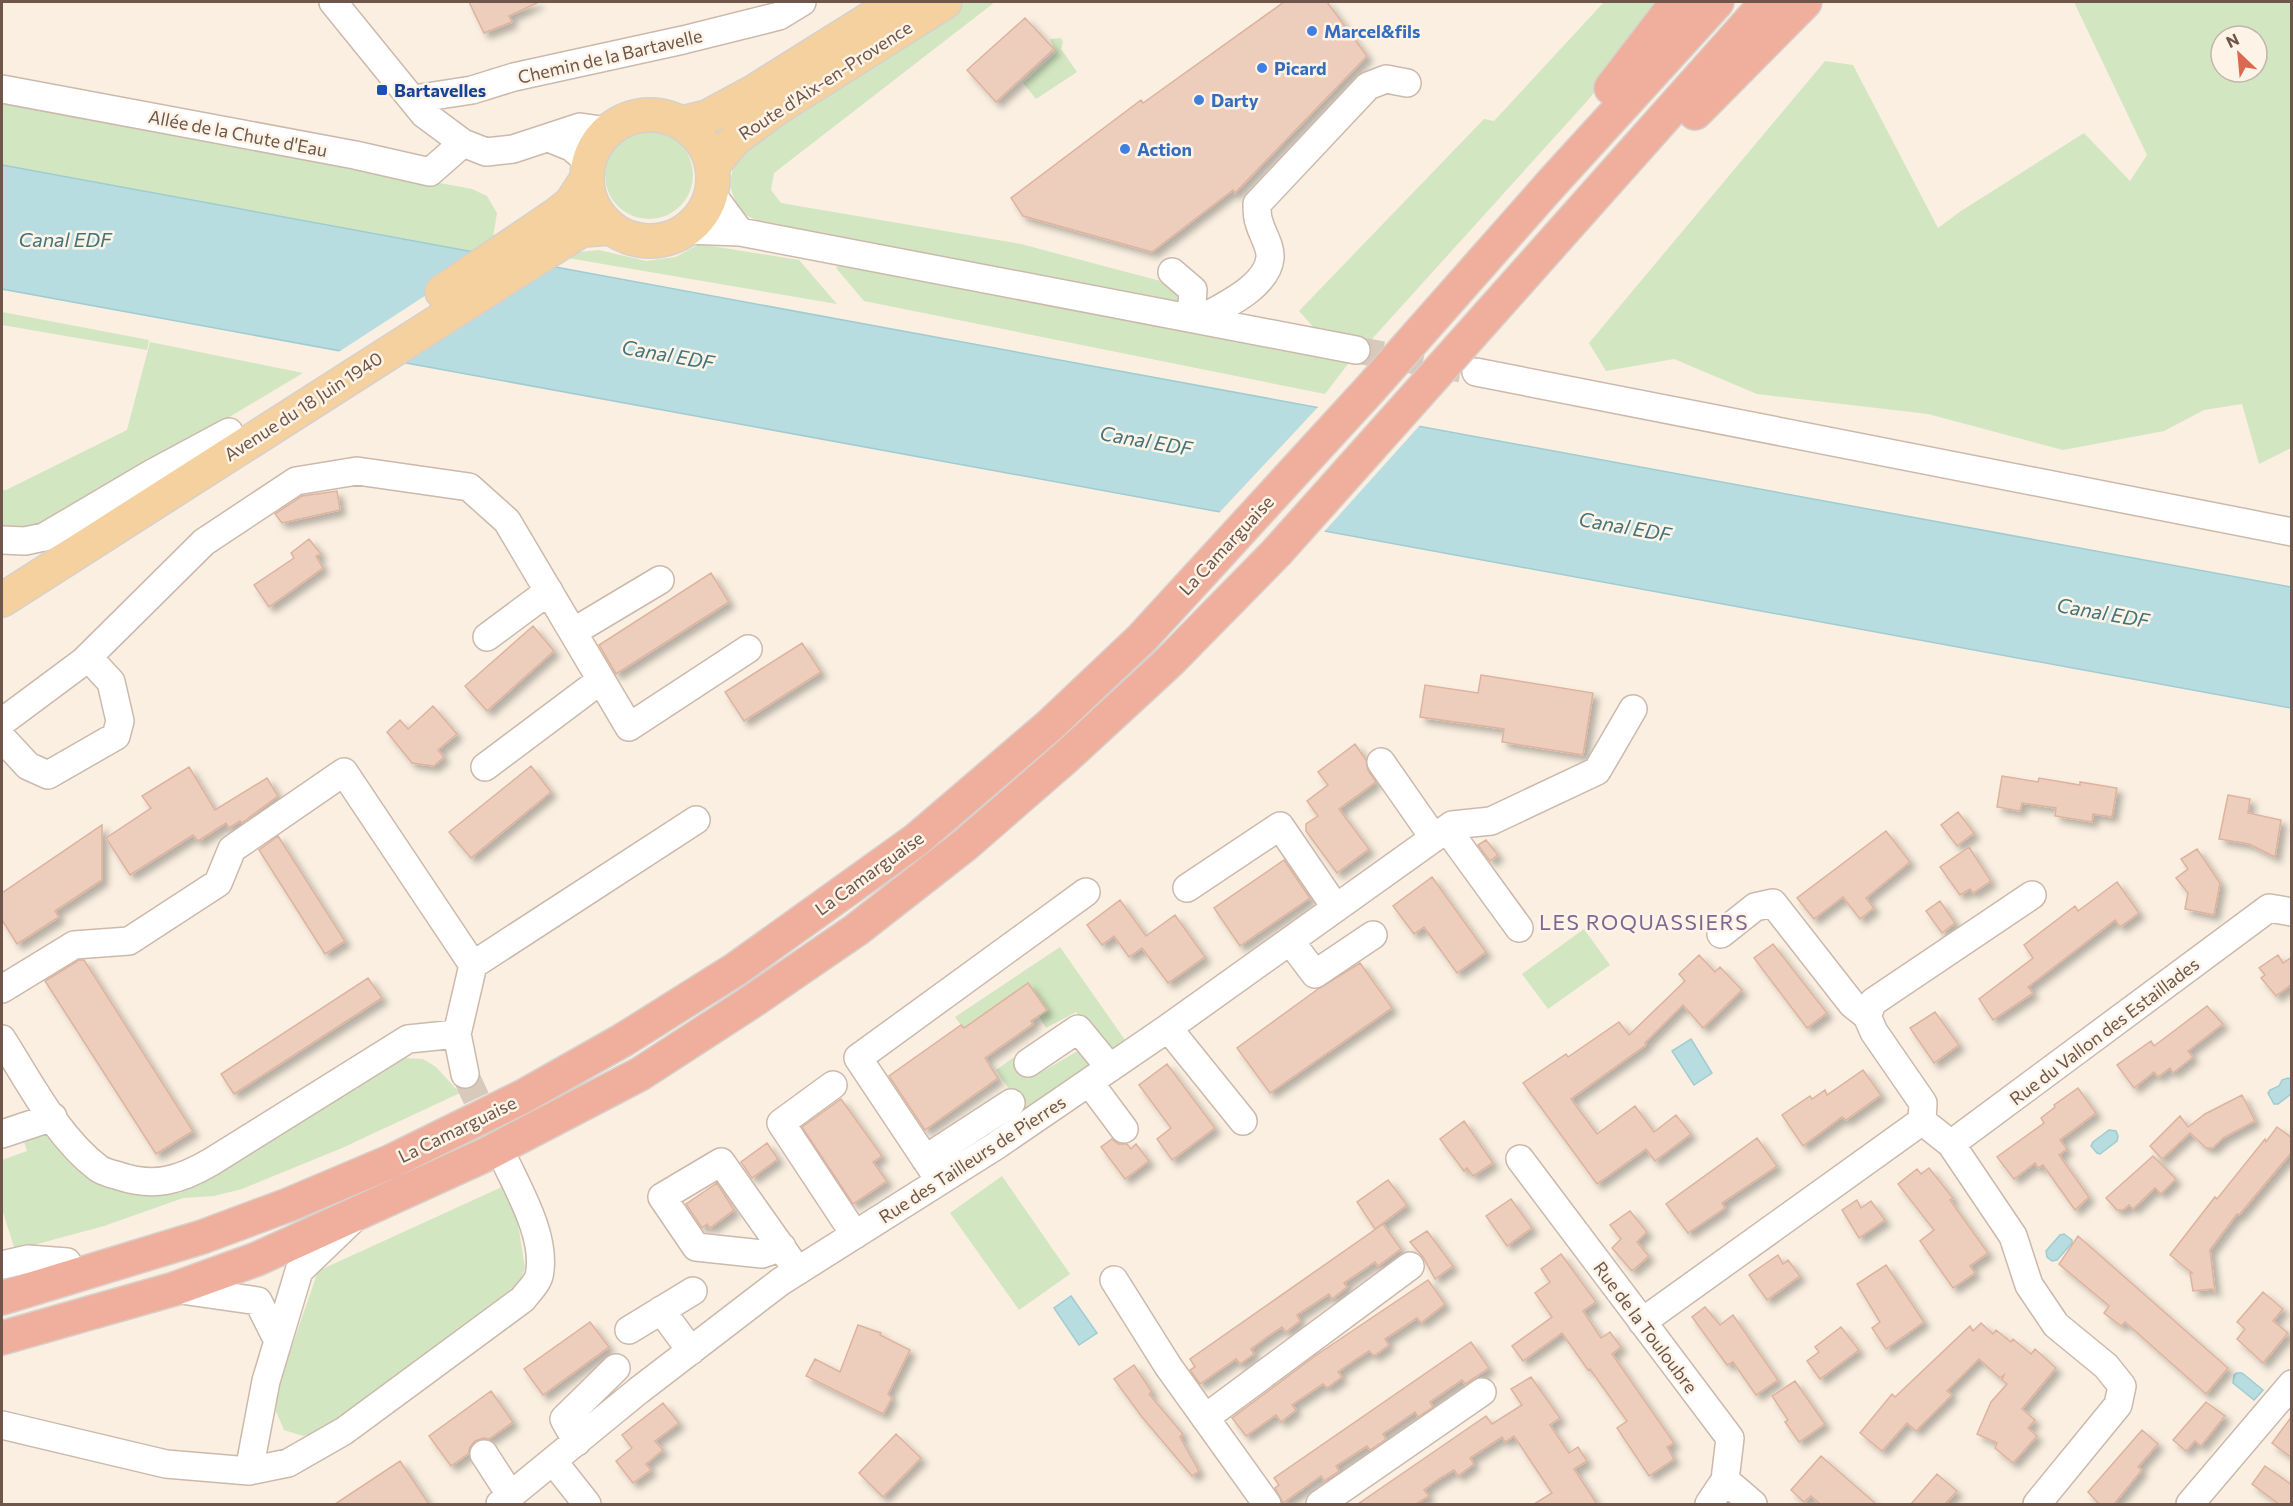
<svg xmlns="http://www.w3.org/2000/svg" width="2293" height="1506" viewBox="0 0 2293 1506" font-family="Commissioner,sans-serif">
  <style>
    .green { fill: #d2e6c1; fill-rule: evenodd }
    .water { fill: #b8dde1; stroke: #9fccd2; stroke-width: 1.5 }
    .pier { fill: #faefe1 }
    .building { fill: #edcdbb; stroke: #deb39d; stroke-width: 1.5; filter: url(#shadow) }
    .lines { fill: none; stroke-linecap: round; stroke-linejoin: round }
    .minor-tunnel { stroke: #d7c9bb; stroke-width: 27; stroke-dasharray: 27 14; stroke-linecap: butt }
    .minor-casing { stroke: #ccb9ac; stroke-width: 30 }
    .major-casing { stroke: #d7d0cc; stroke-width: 36 }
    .highway-casing { stroke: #d7d0cc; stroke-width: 36 }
    .minor { stroke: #fff; stroke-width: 27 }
    .major { stroke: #f4d19e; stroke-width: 33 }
    .highway { stroke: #f0af9c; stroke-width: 33 }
    .highway-bridge-casing { stroke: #d7d0cc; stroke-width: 36; stroke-linecap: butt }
    .highway-bridge { stroke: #f0af9c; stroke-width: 33 }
    .shop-dot { fill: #3f7fe0; stroke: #fdf4e7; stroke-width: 2 }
    .transit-dot { fill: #1a4fb4; stroke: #fdf4e7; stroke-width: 2 }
    .labels { text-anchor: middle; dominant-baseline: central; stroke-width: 5; stroke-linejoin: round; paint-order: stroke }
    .shop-label { font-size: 18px; font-weight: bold; fill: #366cbe; stroke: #fdf4e7; text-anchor: start }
    .street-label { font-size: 18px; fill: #6f564a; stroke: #fdf4e7 }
    .transit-label { font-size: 18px; font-weight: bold; fill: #164399; stroke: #fdf4e7; text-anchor: start }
    .water-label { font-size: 20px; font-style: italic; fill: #43737b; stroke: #fdf4e7 }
    .quarter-label { font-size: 21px; letter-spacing: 1.5px; fill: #816692; stroke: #fdf4e7 }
  </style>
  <defs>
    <filter id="shadow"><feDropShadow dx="5.5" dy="5.5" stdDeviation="3" flood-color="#0004"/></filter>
  </defs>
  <rect width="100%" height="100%" fill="#faefe1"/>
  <path class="green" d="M966,2H995L774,173L771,190L781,203L1021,244L1179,286L1180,305L765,224L739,212L730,186L734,159L824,90Z
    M1604,2H1664L1589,99L1362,350L1326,341L1299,311L1484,119L1494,121Z
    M2074,2H2291V448L2259,464L2242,404L2204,410L2164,431L2063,450L1928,414L1757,394L1674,359L1606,371L1589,343L1825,61L1853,65L1938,228L1961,211L2084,133L2130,181L2147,155ZM2221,36H2257V72H2221Z
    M1061,38L1063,42L1061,49L1077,72L1036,99L1023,83L1056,53L1050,39Z
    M2,101L472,189L487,196L497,213L490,256L2,165Z
    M605 175a44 44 0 1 1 88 0a44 44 0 1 1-88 0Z
    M699,244L799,260L837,304L562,257L572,250L578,252L599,250L646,261L676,257Z
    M841,262L1351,360L1325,394L864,301L836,268Z
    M2,312L149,340L147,350L2,325Z
    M150,342L303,373L43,528L2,529V490H6L127,430Z
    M1584,929L1610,965L1548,1009L1522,974Z
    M1060,947L1127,1043L1110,1055L1076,1012L1046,1028L1039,1016L1047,1010L971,1039L955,1017Z
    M1081,1049L1093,1066L1026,1114L996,1070L1014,1057L1022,1068L1031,1072L1035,1076Z
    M403,1058L423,1059L436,1067L460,1093L342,1148L242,1189L214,1196L183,1198L104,1226L15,1250L2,1209V1160L27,1151L22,1135L44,1133L75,1166L147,1194L180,1193L229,1166Z
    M1002,1176L1070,1274L1019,1310L950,1213Z
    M504,1186L518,1224L525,1268L512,1301L326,1430L303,1436L284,1430L275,1409L281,1378L318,1271Z"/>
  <path class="water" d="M2,165L2291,587V708L2,289Z
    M1691,1039L1712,1073L1694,1085L1672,1051Z
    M2288,1078L2291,1079V1094L2278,1104H2274L2268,1093L2270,1090L2279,1086L2282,1080Z
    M2109,1130L2116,1131L2118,1136L2117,1141L2100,1154L2097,1153L2091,1146L2093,1142Z
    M2064,1234L2072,1240V1243L2057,1260L2052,1261L2047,1257L2046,1251L2060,1235Z
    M1071,1296L1097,1333L1079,1345L1054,1308Z
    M2237,1373H2242L2263,1390L2254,1400L2233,1383L2234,1375Z"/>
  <path class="pier" d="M491,253L397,364L337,353Z
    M1319,406L1421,424L1323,533L1218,514Z"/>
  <path class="building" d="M469,2H539L509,16L512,22L484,33Z
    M1284,2H1327L1367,56L1235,193L1233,190L1152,252L1023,216L1011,198L1141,100L1143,103Z
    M1025,18L1054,49L996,102L967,70Z
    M337,491L340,510L282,523L275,514L302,496Z
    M309,539L321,554L316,556L323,568L269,607L254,585L294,558L291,553Z
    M711,573L729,602L616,674L599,645Z
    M533,626L554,651L487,711L465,686Z
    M802,643L821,672L744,721L725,692Z
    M1481,675L1593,693L1583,755L1502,742L1504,729L1420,717L1425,685L1478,693Z
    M433,706L457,734L438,750L444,757L434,766L412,763L387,732L400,720L408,729Z
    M1355,744L1366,760L1368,770L1376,782L1339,809L1369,849L1337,873L1306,831V824L1318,816L1307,801L1328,785L1318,772Z
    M531,766L551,792L471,858L449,832Z
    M189,767L215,810L267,778L278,796L242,823L240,821L229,828L226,823L198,841L193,835L130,875L106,838L151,808L142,796Z
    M2002,776L2038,782L2039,778L2080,785V782L2117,788L2112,817L2093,814L2092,822L2055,816L2056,808L2022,803L2020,811L1997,807Z
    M2228,795L2250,799L2248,813L2281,820L2275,857L2249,844L2219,839Z
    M1958,812L1974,833L1957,846L1941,825Z
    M102,825V880L55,911L59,917L17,944L2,920V893Z
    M1886,831L1910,862L1866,898L1874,908L1860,919L1843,897L1814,919L1797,898Z
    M278,836L345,941L325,954L259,850Z
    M1486,840L1498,855L1490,861L1478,845Z
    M1969,847L1991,881L1973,893L1970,889L1960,895L1940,867Z
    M2197,849L2220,883L2214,915L2185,909L2188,893L2176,878L2188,869L2181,859Z
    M1284,860L1310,898L1240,946L1214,908Z
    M1432,877L1486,952L1457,973L1424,927L1414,934L1393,906Z
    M2117,882L2139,913L2120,927L2115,920L2028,987L2033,993L1993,1020L1979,999L2033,958L2024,945L2075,906L2078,911Z
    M1120,900L1146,936L1175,915L1205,957L1168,983L1142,948L1129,957L1114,936L1102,945L1087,925Z
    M1940,901L1955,923L1942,933L1926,911Z
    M1773,944L1827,1013L1807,1028L1754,958Z
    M1699,955L1715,972L1720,967L1742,990L1703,1028L1683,1005L1645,1043L1646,1045L1571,1099L1597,1134L1635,1106L1654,1132L1676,1115L1691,1134L1655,1161L1646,1149L1597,1184L1523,1083L1566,1054L1568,1057L1619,1022L1629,1035L1685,981L1679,974Z
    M2278,955L2283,963L2292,957V984L2276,996L2261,978L2265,975L2259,968Z
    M79,960H84L193,1131L156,1154L45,981Z
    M1360,963L1392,1008L1270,1093L1237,1048L1318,989Z
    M368,978L382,998L234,1094L221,1074Z
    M1028,983L1047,1010L1031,1021L1033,1024L985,1058L998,1078L925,1130L889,1076L961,1025L964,1028Z
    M2207,1006L2223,1024L2188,1051L2193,1057L2173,1073L2170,1068L2158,1077L2154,1072L2134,1088L2117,1065L2151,1041L2154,1046Z
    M1935,1012L1959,1045L1934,1063L1910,1028Z
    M1167,1064L1215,1128L1172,1160L1157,1139L1171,1128L1139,1085Z
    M1863,1070L1881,1095L1846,1120L1842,1117L1803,1146L1782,1115L1810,1096L1812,1099L1825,1090L1827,1095Z
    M2078,1088L2096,1113L2060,1140L2067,1149L2059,1155L2089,1197L2075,1210L2043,1165L2038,1168L2035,1163L2014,1179L1997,1157L2044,1123L2041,1118L2055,1107L2054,1105Z
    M2242,1095L2255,1121L2223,1138L2213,1148H2206L2190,1133L2162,1159L2150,1146L2180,1116L2188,1127L2205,1114Z
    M841,1099L882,1156L873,1162L887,1181L853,1204L802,1127Z
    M1464,1121L1493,1163L1473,1176L1467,1168L1464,1171L1440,1139Z
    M2277,1127L2292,1138V1152L2239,1215L2237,1214L2210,1250L2215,1292L2212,1289L2193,1291L2190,1273H2192L2170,1255L2215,1197L2217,1199L2265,1139L2266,1142Z
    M1757,1138L1777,1166L1722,1203L1725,1208L1688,1233L1666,1204Z
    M1112,1139L1118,1144H1127L1131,1149L1136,1144L1149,1161L1125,1179L1101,1147Z
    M767,1143L778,1159L752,1178L741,1162Z
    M2153,1156L2176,1179L2161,1194L2155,1188L2133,1209L2129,1205L2123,1210H2117L2106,1198Z
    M1929,1168L1953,1198L1950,1200L1988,1253L1970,1266L1975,1273L1953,1288L1920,1241L1934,1230L1898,1184L1917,1169L1921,1174Z
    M1388,1180L1407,1205L1375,1229L1357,1202Z
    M717,1183L734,1210L710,1228L707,1224L702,1228L686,1204Z
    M1511,1199L1532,1228L1507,1246L1486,1216Z
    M1857,1200L1861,1208L1871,1201L1885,1220L1859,1238L1842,1210Z
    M1630,1211L1647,1232L1637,1242L1649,1256L1632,1271L1612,1248L1621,1239L1610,1225Z
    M1383,1224L1401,1249L1378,1266L1375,1262L1344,1283L1347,1287L1332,1299L1329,1294L1297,1315L1300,1321L1286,1332L1282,1327L1267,1337L1251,1349L1254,1354L1240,1364L1236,1359L1200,1384L1190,1370L1195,1367L1190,1359Z
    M1427,1231L1453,1266L1435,1279L1423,1257L1410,1242Z
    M2078,1236L2228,1368L2206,1394L2125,1322L2121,1326L2104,1313L2109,1306L2059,1264Z
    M1561,1254L1596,1302L1583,1311L1601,1338L1610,1332L1621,1347L1612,1354L1674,1443L1667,1447L1674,1459L1649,1476L1617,1428L1627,1421L1590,1369L1588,1370L1562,1333L1523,1361L1512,1346L1552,1317L1535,1293L1550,1282L1541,1269Z
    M1778,1255L1783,1264L1788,1260L1800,1276L1767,1300L1749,1275Z
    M1886,1265L1924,1322L1886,1349L1872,1328L1880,1322L1857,1284Z
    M1428,1280L1445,1304L1421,1323L1417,1318L1385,1339L1389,1345L1374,1356L1369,1351L1355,1360L1338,1372L1342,1377L1327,1388L1323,1384L1292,1405L1296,1410L1281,1422L1276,1415L1246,1436L1232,1418L1315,1356Z
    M2263,1292L2283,1309L2273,1321L2288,1333L2263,1363L2237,1339L2245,1329L2237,1322Z
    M1705,1307L1720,1325L1733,1315L1778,1380L1756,1395L1733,1362L1727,1365L1692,1317Z
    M590,1322L609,1347L543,1395L524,1369Z
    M1981,1323L1993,1334L1996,1330L2011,1342L2013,1339L2031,1354L2035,1349L2056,1368L2022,1409L2035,1420L2028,1428L2037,1436L2013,1463L1995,1448L1997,1443L1977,1434L1991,1402L2007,1384L2002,1380L2004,1375L2000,1378L1979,1359L1947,1391L1952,1395L1916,1431L1907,1423L1882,1451L1860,1433L1892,1394L1895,1397L1970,1326L1973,1331Z
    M858,1325L881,1333L880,1335L910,1350L888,1394L892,1398L883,1414L806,1376L815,1359L840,1372Z
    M1841,1327L1859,1350L1820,1379L1807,1361L1819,1352L1815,1347Z
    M1471,1342L1489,1368L1465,1384L1462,1380L1430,1402L1433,1407L1418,1417L1415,1412L1383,1434L1386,1439L1382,1442L1370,1450L1367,1446L1336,1466L1339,1471L1324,1481L1321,1476L1283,1503L1275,1488L1279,1485L1274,1478Z
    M1134,1365L1152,1392L1149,1394L1183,1434L1180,1437L1199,1471L1192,1476L1142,1417L1114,1379Z
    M1531,1377L1560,1418L1550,1425L1569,1453L1578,1447L1587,1461L1574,1469L1597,1504H1534L1552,1493L1514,1436L1505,1442L1502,1437L1470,1458L1474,1464L1458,1476L1454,1470L1439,1479L1424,1490L1429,1496L1416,1504H1358L1486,1416L1492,1424L1522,1405L1511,1389Z
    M1795,1381L1825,1424L1799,1442L1785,1422L1788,1420L1772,1396Z
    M491,1391L513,1422L489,1439L483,1438L475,1441L470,1447L468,1454L451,1466L429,1436Z
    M2206,1402L2225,1416L2201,1446L2195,1441L2186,1451L2173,1440Z
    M663,1403L679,1423L655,1441L663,1450L646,1464L651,1470L633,1483L616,1461L632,1448L622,1435Z
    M2292,1416V1458L2272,1443Z
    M2142,1430L2158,1444L2138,1467L2142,1470L2114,1504H2099L2088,1492Z
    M896,1434L921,1458L883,1497L859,1473Z
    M1821,1456L1876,1504H1820L1811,1496L1804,1502L1791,1490Z
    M400,1461L429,1504H335Z
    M2265,1466L2292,1485V1504H2279L2252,1484Z
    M1937,1474L1957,1491L1945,1504H1911Z"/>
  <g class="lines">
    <path class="minor-tunnel" d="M1356,350L1461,369
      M465,1074L507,1165"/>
    <g class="minor-casing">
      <path id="minor" d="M333,2L424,114L463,143L486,152L513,149L580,127L608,131
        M2,89L355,155L430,172L463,143
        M414,99L472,90L514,77L683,40L779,16L802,2
        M549,138L571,147L589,162
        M711,193L740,232
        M686,230L740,232L1356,350
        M1172,272L1193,290L1191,317
        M1201,319C1223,306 1267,287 1270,258C1271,246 1262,234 1259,222C1257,217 1257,210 1257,204L1368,86L1386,79L1407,83
        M1476,372L2292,532
        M2,540L25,541L44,537L151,474L229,432
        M573,632L660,580
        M487,637L549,591
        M2,722L84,661L204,542L296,481L357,471L469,487L507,521L629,727L748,649
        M2,738L28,766L48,775L116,736L120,721L111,682L88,657
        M1381,762L1434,838
        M485,767L601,680
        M1447,829L1519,928
        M1187,888L1280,826L1336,908
        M1721,934L1755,907L1773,903L1852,1004L1867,1016
        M1290,941L1315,974L1373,935
        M473,965L696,820
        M2,989L74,945L129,941L218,883L232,849L344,772L473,965L457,1034L408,1039L211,1162C180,1180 155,1188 119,1176C112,1174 103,1172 98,1168C57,1137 29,1081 2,1039
        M1168,1028L1243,1121
        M457,1034L465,1074
        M1028,1063L1078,1029L1110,1068
        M1089,1082L1124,1129
        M833,1085L781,1123L855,1235
        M1922,1121L1923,1103L1874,1032L1867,1016L1873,1002L2032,895
        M2,1134L53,1117
        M1951,1144L2013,1236L2029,1285L2056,1325L2106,1366L2122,1386L2118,1405L2037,1504
        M925,1159L1011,1103
        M1520,1159L1730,1438L1725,1480L1709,1504
        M940,1181L858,1058L1086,892
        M782,1247L762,1254L696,1247L662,1197L721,1162L798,1271
        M2,1265L28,1259L67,1262
        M1114,1280L1168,1366L1267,1504
        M174,1289L258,1301L278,1341
        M661,1310L691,1351
        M1642,1322L1922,1121L1951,1144L2269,908L2292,912
        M629,1330L693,1291
        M1205,1418L1410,1266
        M2,1425L166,1464L249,1471L288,1463L344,1431L523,1299C527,1293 537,1284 539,1276C547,1241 522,1196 507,1165
        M577,1442L564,1419L616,1368
        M484,1454L511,1496
        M553,1461L587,1504
        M249,1471L266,1381L299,1271L351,1221
        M1725,1480L1753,1504
        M500,1504L638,1391L780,1282L997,1145L1168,1028L1452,825L1491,821L1597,771L1633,709
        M1320,1504L1482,1392
        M2190,1504L2292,1384"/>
    </g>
    <g class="major-casing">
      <path id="major" d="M587 178a63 63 0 1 1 126 0a63 63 0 1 1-126 0Z
        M682,123L707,117L755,91L897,2
        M712,166L735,139L777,108L945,2
        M442,292L556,215L571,203L586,180
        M2,600L575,234L583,230L611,228"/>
    </g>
    <g class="highway-casing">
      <path id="highway" d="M1611,88L1677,2
        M1695,113L1805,2
        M1460,347L1767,2
        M2,1298L202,1237L288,1205L392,1161L524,1096L623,1040L736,969L916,840L1049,726L1142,638L1371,388L1551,184L1717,2
        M2,1338L174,1289L257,1259L485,1155L640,1074L748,1004L856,930L966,844L1066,757L1170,661L1277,552"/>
    </g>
    <use href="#minor" class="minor"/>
    <use href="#major" class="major"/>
    <use href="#highway" class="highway"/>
    <g class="highway-bridge-casing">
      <path id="highway-bridge" d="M1277,552L1460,347"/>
    </g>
    <use href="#highway-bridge" class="highway-bridge"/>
  </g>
  <g class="shop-dot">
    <circle cx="1312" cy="31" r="6"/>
    <circle cx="1262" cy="68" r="6"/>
    <circle cx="1199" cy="100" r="6"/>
    <circle cx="1125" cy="149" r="6"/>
  </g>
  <rect class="transit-dot" x="376" y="84" width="12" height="12" rx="3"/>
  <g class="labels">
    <g class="shop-label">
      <text x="1324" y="31">Marcel&amp;fils</text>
      <text x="1274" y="68">Picard</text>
      <text x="1211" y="100">Darty</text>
      <text x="1137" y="149">Action</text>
    </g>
    <g class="street-label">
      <text transform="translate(610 56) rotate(-13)">Chemin de la Bartavelle</text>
      <text transform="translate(825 80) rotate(-33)">Route d'Aix-en-Provence</text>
      <text transform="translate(238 133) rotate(11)">Allée de la Chute d'Eau</text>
      <text transform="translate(303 406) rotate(-33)">Avenue du 18 Juin 1940</text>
      <text transform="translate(1226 545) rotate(-47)">La Camarguaise</text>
      <text transform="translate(869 873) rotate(-36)">La Camarguaise</text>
      <text transform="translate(2104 1031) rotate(-37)">Rue du Vallon des Estaillades</text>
      <text transform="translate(457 1129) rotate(-26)">La Camarguaise</text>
      <text transform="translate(972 1159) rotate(-33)">Rue des Tailleurs de Pierres</text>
      <text transform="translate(1646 1327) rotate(53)">Rue de la Touloubre</text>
    </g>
    <g class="transit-label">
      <text x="394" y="90">Bartavelles</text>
    </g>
    <g class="water-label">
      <text x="65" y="239">Canal EDF</text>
      <text transform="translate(668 354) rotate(10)">Canal EDF</text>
      <text transform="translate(1146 440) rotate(10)">Canal EDF</text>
      <text transform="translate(1625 526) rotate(10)">Canal EDF</text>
      <text transform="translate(2103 612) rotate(10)">Canal EDF</text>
    </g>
    <g class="quarter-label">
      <text x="1644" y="921">LES ROQUASSIERS</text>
    </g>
  </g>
  <rect width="2293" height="1506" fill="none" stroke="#6f564a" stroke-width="6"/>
  <g transform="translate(2239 54) rotate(334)"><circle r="28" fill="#fdf4e7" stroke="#c4b5a8" stroke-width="1.5"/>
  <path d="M0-4.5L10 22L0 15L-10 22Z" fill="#db694f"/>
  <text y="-9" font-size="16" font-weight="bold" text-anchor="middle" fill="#6f564a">N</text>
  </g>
</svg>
